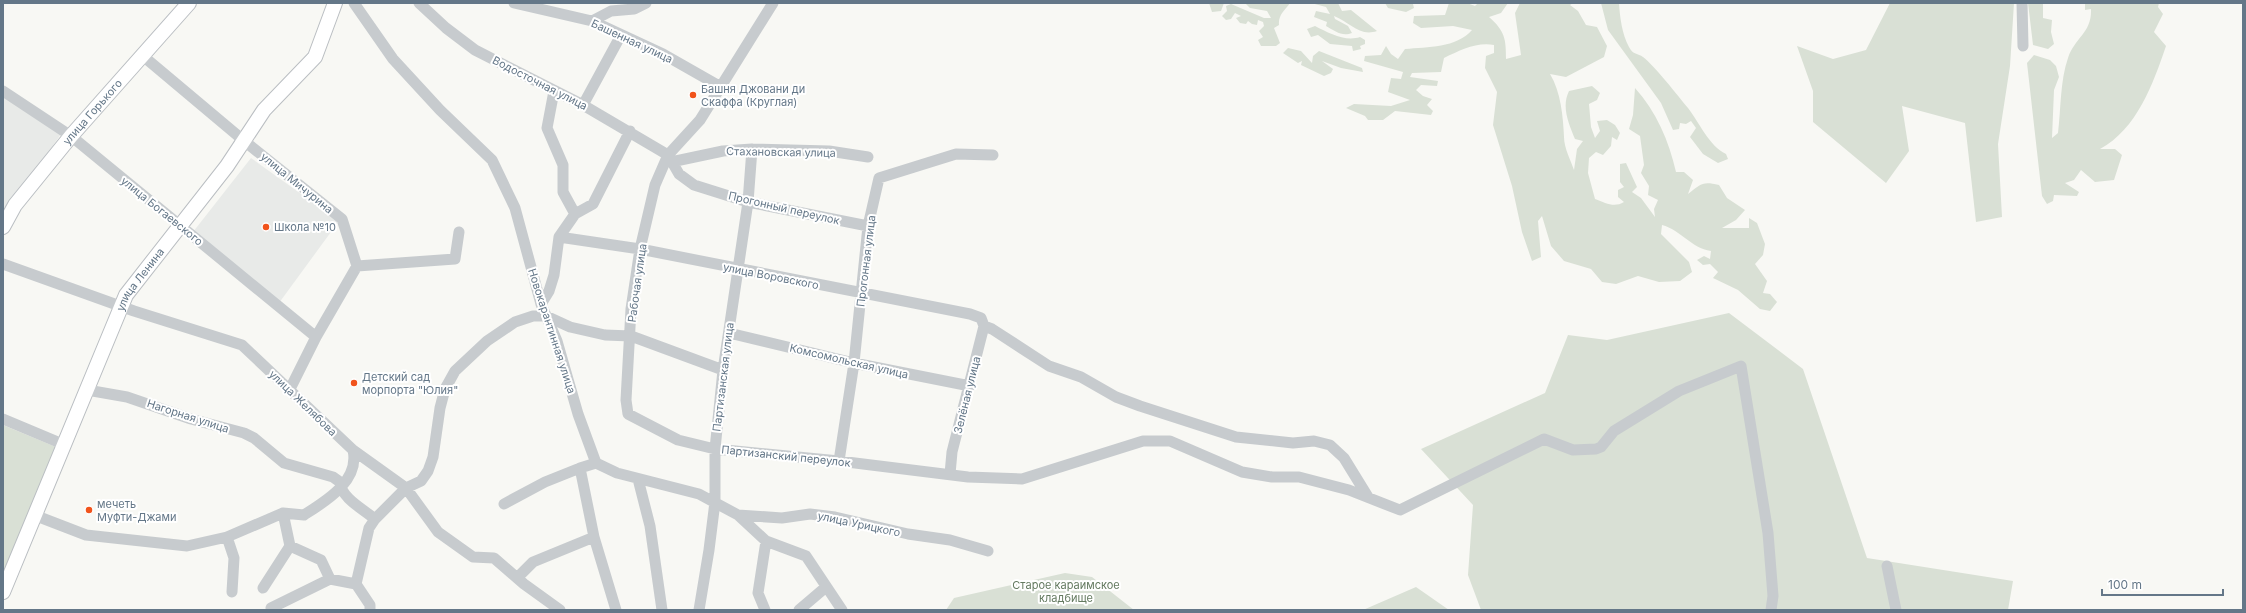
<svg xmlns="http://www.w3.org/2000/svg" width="2246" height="613" viewBox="0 0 2246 613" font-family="Inter,sans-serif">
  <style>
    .built { fill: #e8eae8 }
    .green { fill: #d9e0d5 }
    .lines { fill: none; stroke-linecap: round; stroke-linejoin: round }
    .major-casing { stroke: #babec2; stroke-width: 16 }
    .minor { stroke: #c7cbce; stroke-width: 11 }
    .major { stroke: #fff; stroke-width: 14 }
    .poi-dot { fill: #f1531b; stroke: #fff; stroke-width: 1.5 }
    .labels { text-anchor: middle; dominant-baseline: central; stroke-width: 4; stroke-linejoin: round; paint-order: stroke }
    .street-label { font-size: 11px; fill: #647788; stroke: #fff }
    .poi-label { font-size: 11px; fill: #647788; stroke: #fff; text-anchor: start }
    .park-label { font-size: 11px; fill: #647a60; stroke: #fff }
  </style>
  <rect width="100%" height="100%" fill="#f8f8f4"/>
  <path class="built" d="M3,86L66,127L3,216Z
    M251,158L339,221L279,303L193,232Z"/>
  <path class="green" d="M1209,3H1224L1221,11L1212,12Z
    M1245,3H1290C1285,10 1278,15 1279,25L1274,28L1280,43L1276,46H1261L1258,40L1263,37L1259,31L1264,26L1263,22L1258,20L1257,25L1252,24L1248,21L1246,24L1240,23L1236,18L1241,16L1235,13L1231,19L1226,20L1222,16L1227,11L1226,6L1231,4L1264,18H1271L1267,11L1250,8Z
    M1311,3H1338L1342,11L1351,10L1377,31C1359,37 1350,22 1334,16L1335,19L1348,26L1352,33C1342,37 1335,31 1326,26L1327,22L1314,17L1316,11L1330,14L1326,7Z
    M1385,3L1413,4L1414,8L1406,12L1388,8Z
    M1449,3H1467L1475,6L1478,3H1508L1501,13L1489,17C1505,31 1506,39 1506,59L1521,55L1515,13L1520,3H1573L1570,5L1578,11L1586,25L1597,27L1607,46L1604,57L1566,77L1550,74C1561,92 1563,117 1564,137C1564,148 1571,161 1574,170L1577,149L1583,141L1575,139C1569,124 1561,107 1569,91L1592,86L1600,93L1597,100L1589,104L1591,127L1595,138L1600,131L1597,121L1607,120L1615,125L1620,133L1617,140L1612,137L1611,146L1603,155L1596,152L1589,158L1588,173L1595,199C1606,203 1614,208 1624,202L1618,197V190L1624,187L1620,182V164L1626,163L1637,187L1632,192L1641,198L1655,217L1654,209L1658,200L1648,195L1649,186L1641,173L1644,165L1640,136L1629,129L1633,115L1635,88C1656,111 1669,141 1676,172H1684L1693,180L1688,194C1701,184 1702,181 1719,185L1727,198L1745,210L1736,220L1722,228H1749V218L1757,223L1765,244L1763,255L1755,264L1767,281L1763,293L1770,294L1777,302L1770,311L1760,309L1738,290L1713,278L1718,272L1710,264L1703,265L1697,260L1704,256L1710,259L1711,251C1691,248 1681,230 1662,225L1661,234L1689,262L1692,272L1680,281L1659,282L1638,276L1616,284L1602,282L1591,269L1564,261L1551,246L1542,216L1538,221L1541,257L1532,261L1522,232L1512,186L1493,125L1497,92L1485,68L1486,56L1494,53V45C1476,42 1461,50 1444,58L1441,72L1412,73L1410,77L1438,81L1437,86L1421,85L1416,90L1423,96L1432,99L1427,105L1433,111L1431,115L1395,111L1383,120H1368L1365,116L1346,108L1354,104L1391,106L1410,100L1388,92L1391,78L1401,79L1403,72L1364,61L1365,56L1381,55L1386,46L1391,54L1398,59L1405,49C1428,47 1456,48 1472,30L1453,26L1421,28L1413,23L1414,16L1445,15Z
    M1601,3H1619C1620,18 1622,34 1629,47C1633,55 1638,53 1643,57C1654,65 1678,96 1688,108C1699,122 1709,146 1726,154L1728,159L1718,163L1703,154L1690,137L1696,128L1691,121L1686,124L1680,123L1679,129L1673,130L1661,103L1608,30Z
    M1890,3H2014L2010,66L1998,144L2002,217L1976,222L1965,123L1902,106L1909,151L1886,183L1813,122V91L1797,46L1833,59L1866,50Z
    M2028,3H2043V18L2052,20L2051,32L2054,44L2048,49L2033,45Z
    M2085,3H2159L2158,7L2163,14L2154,32L2166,46C2153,84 2137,129 2100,149H2115L2122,155L2114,180L2095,182L2081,170L2074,180L2065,183L2079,192L2077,196L2054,195L2053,201L2047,204L2042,196L2027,63L2034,55L2050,60L2056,66L2059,77L2054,90L2052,138L2058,133C2061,109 2060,81 2068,58C2075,37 2092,33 2091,9L2085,10Z
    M1315,26C1329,33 1345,42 1360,37L1365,40V44L1360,46L1361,49L1353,51L1352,46L1330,44L1318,35L1311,37L1307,29Z
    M1288,48L1301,51L1312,63L1313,56L1319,51L1362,68L1363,72L1341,68L1322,61L1333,69L1331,73L1324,76L1301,65L1302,61L1298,63L1283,53Z
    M1729,313L1803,369L1867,558L2013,581L2008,610H1481L1468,575L1473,505L1421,449L1545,393L1568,335L1607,340Z
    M3,425L56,447L3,575Z
    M1065,573L1092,577L1134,610H946L954,598Z
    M1416,587L1449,610H1363Z"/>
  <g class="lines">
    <g class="major-casing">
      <g id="major">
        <path id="s1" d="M3,227L15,205L71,136L189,3"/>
        <path id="s2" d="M3,592L126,295L227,166L264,110L315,57L335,3"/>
      </g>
    </g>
    <path class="minor" d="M354,3L393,59L440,110L492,160L515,208L541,304L557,341L578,414L596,463
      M419,3L446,28L475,50L583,105L668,155L679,174L694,185L748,202L868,226
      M514,3L592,21L663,54L721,87
      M773,3L700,120L668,155L655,185L640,249L631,309L626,400L628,414L678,440L715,449L839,461L968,477L1022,479L1143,441H1170L1242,472L1272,477H1299L1349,490L1400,510L1544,439L1573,450L1596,449L1601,447L1614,431L1679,391L1741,366L1768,533L1773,596L1771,610
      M2022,3L2023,46
      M592,21L611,11L634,9L646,3
      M143,56L243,140L342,219L357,266L316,337L290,389
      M3,91L71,136L316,337
      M554,91L547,128L563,165V192L575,214
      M583,105L621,35
      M671,162L723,151L752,149L829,151L868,157
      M559,237L640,249L970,314L981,318L984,326L952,452L950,474
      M3,264L134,311L242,345L353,450L406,488L438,532L473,557L494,558L524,584L560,610
      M357,266L455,259L459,232
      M541,304L549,291L554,275L559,237L575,214L593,204L630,131
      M984,326L992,329L1049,366L1081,377L1116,397L1140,406L1236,437L1293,443L1314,441L1330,445L1344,458L1368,497
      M729,333L854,363L970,386
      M87,390L127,397L191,419L244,433L254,438L284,463L333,477L340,482C341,498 363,509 375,519L369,528L356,584L370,605V610
      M3,419L65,445
      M839,461L854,363L868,226L879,178L956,154L993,155
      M596,463L617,473L699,494L738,515L782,518L810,514L835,517L908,534L950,540L988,551
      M596,463L580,468L594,537L616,610
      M638,479L650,526L662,610
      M504,504L545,482L580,468
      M34,515L86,535L187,546L227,537L283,513L304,515C326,501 360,481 353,450
      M738,515L766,541L806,556L842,610
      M375,519L406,488L421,481L428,471L433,457L440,408L445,389L455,371L487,341L515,322L533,316H546L570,327L605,335L631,336L723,370
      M227,537L234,558L232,592
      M290,546L321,560L330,579
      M1887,566L1896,610
      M517,578L533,562L594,537
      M263,588L290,546L283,513
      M271,608L330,579L356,584
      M699,610L709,550L715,502V449L723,370L748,202L752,149
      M765,610L758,593L766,541
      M799,610L826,587"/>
    <use href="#major" class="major"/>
  </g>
  <g class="poi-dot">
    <circle cx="693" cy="95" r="4"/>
    <circle cx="266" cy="227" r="4"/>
    <circle cx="354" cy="383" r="4"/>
    <circle cx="89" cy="510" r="4"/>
  </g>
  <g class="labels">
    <g class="street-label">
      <text transform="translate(632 41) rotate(25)">Башенная улица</text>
      <text transform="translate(540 83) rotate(27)">Водосточная улица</text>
      <text stroke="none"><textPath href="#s1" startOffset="146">улица Горького</textPath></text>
      <text transform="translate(781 152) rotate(1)">Стахановская улица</text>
      <text transform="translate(297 183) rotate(39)">улица Мичурина</text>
      <text transform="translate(784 208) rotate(13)">Прогонный переулок</text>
      <text transform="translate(162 211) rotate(39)">улица Богаевского</text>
      <text transform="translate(866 261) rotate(-83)">Прогонная улица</text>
      <text transform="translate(771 276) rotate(11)">улица Воровского</text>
      <text stroke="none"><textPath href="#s2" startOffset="342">улица Ленина</textPath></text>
      <text transform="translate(637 283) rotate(-82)">Рабочая улица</text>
      <text transform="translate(552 331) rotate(72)">Новокарантинная улица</text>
      <text transform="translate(849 361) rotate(13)">Комсомольская улица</text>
      <text transform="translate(723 377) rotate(-83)">Партизанская улица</text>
      <text transform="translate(967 395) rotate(-76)">Зелёная улица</text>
      <text transform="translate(303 403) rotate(44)">улица Желябова</text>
      <text transform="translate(188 416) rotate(18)">Нагорная улица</text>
      <text transform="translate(786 456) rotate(6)">Партизанский переулок</text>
      <text transform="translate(859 524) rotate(12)">улица Урицкого</text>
    </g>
    <g class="poi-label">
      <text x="701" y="89">Башня Джовани ди<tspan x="701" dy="13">Скаффа (Круглая)</tspan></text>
      <text x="274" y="227">Школа №10</text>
      <text x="362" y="377">Детский сад<tspan x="362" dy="13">морпорта "Юлия"</tspan></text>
      <text x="97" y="504">мечеть<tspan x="97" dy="13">Муфти-Джами</tspan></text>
    </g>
    <g class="park-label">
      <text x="1066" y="585">Старое караимское<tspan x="1066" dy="13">кладбище</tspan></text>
    </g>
  </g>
  <rect width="2246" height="613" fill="none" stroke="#647788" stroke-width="8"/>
  <path d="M2102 589v6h121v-6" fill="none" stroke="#647788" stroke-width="2"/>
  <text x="2108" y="589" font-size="12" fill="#647788" stroke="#ffffff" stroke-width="3" paint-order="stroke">100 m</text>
</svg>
